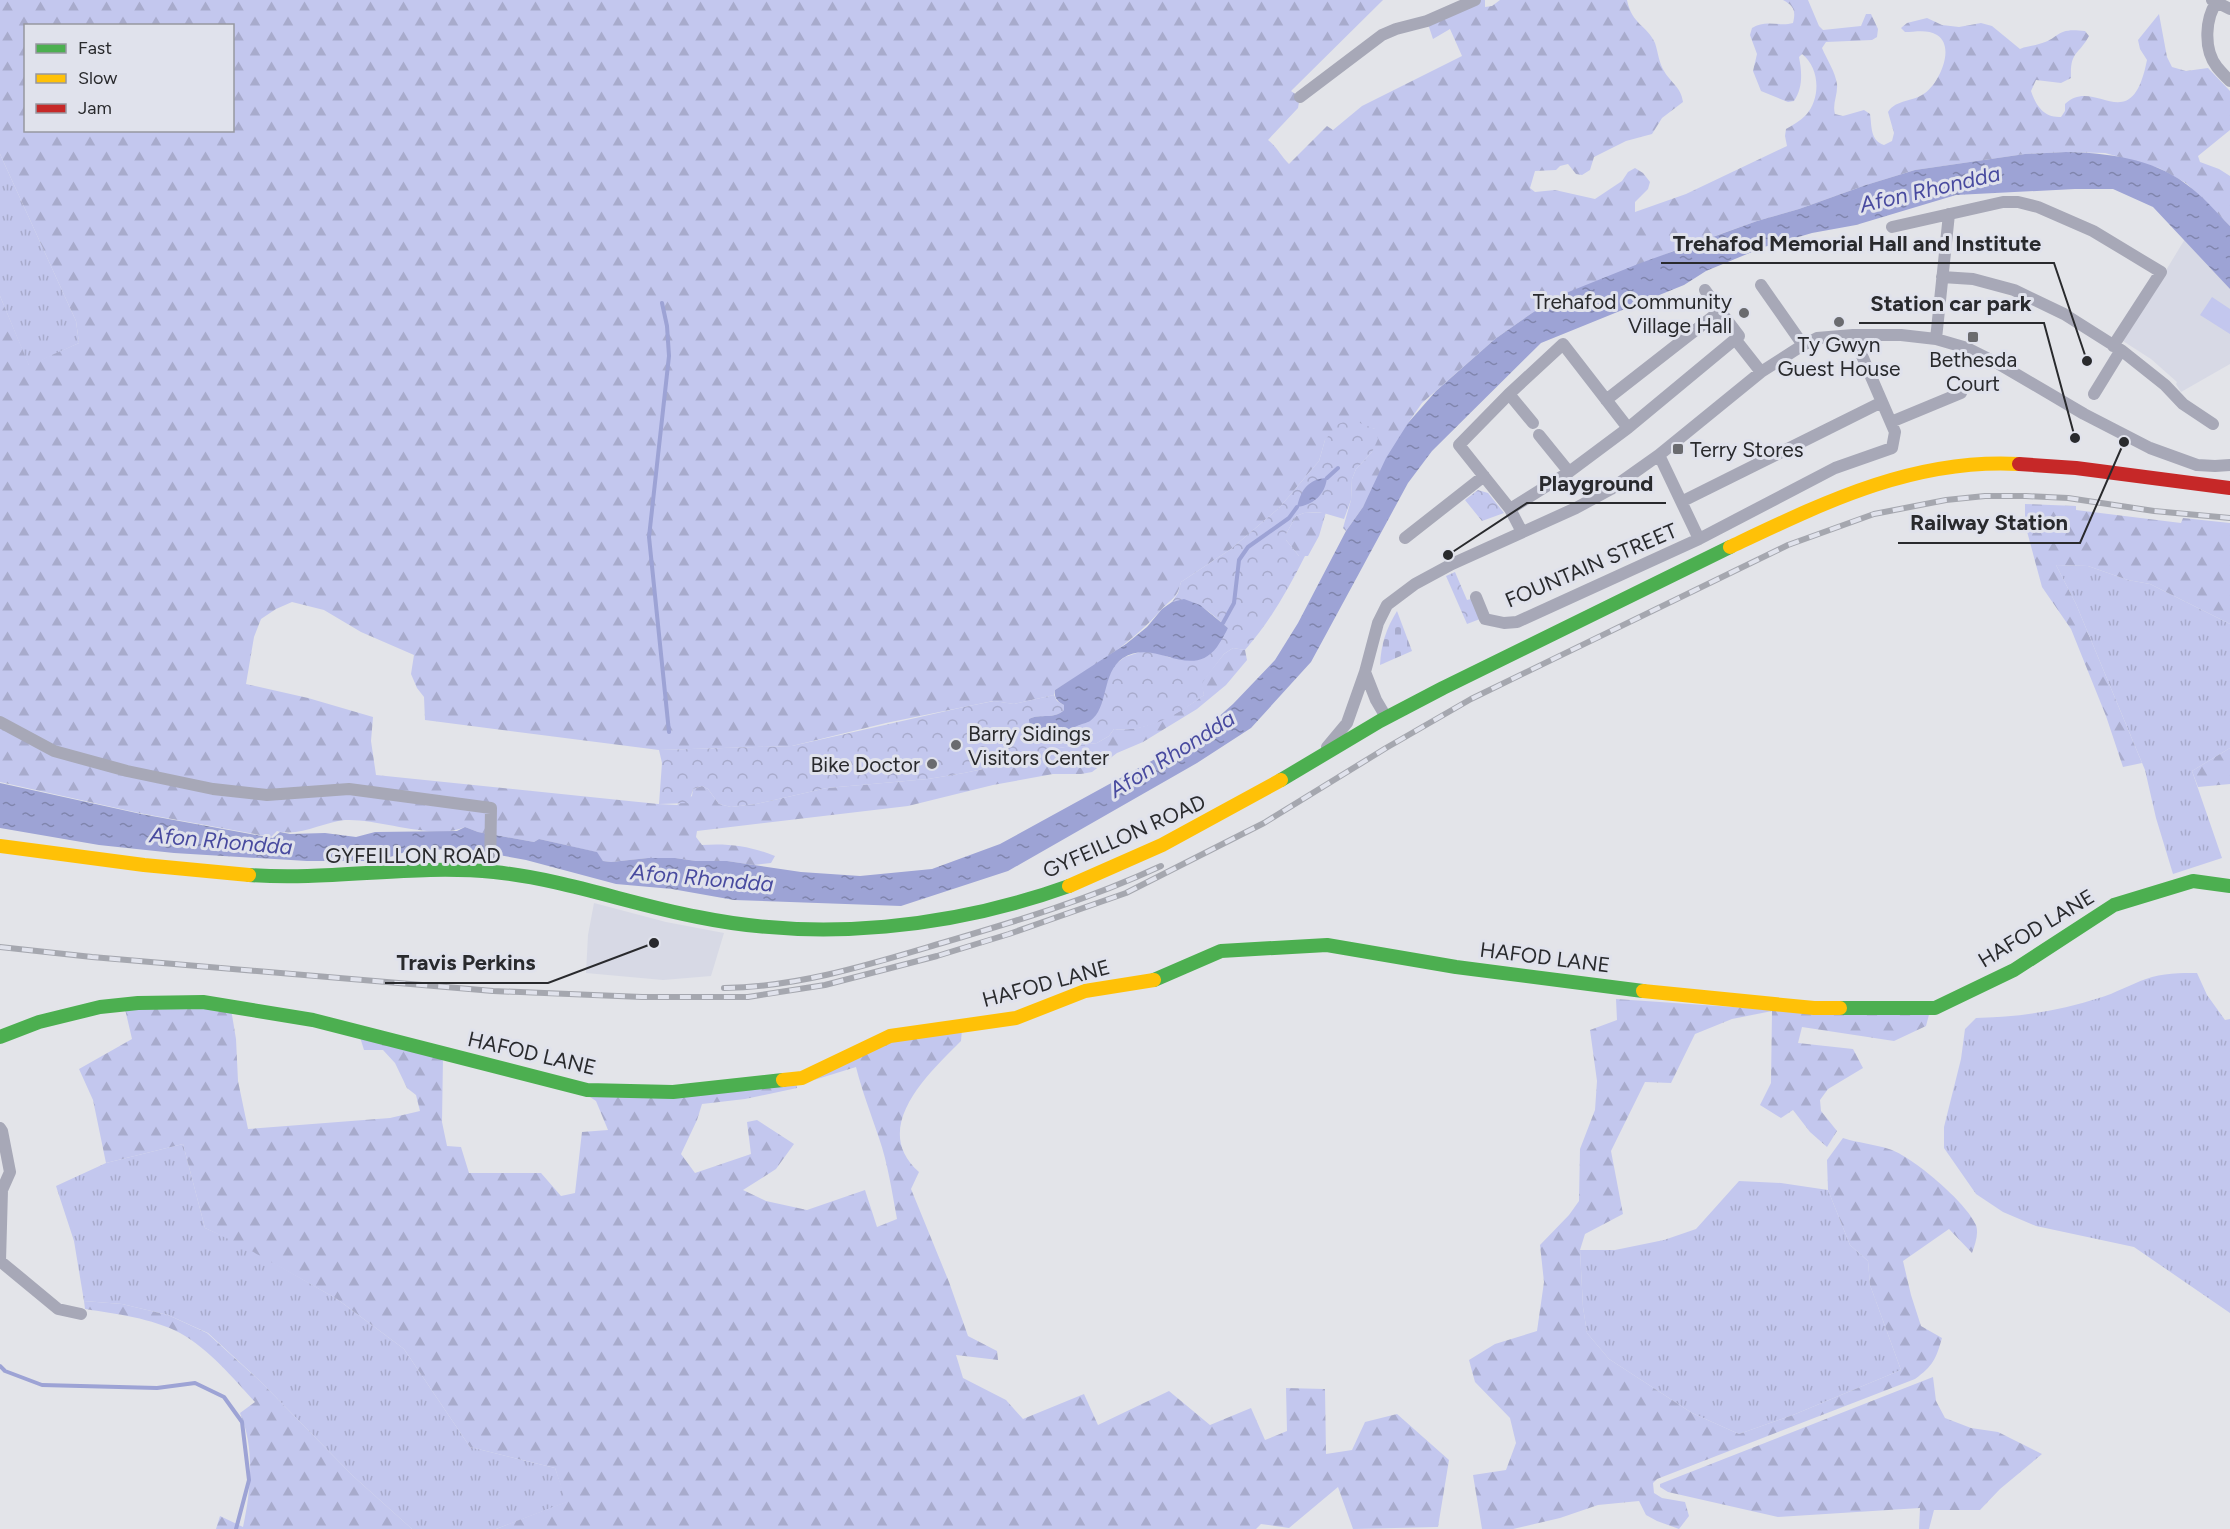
<svg xmlns="http://www.w3.org/2000/svg" width="2230" height="1529" viewBox="0 0 2230 1529" font-family="Figtree,sans-serif">
  <style>
    .built { fill: #d7d9e5 }
    .grass { fill: url(#grass-tufts) }
    .forest { fill: url(#forest-firs); fill-rule: evenodd }
    .cemetery { fill: url(#cemetery-stones) }
    .park { fill: url(#park-crowns) }
    .garden { fill: #c3c7ee }
    .water { fill: url(#water-ripples) }
    .lines { fill: none; stroke-linecap: round; stroke-linejoin: round }
    .stream { stroke: #9da3d5; stroke-width: 4 }
    .street { stroke: #a7a8b7; stroke-width: 12 }
    .fast { stroke: #4caf50; stroke-width: 14 }
    .slow { stroke: #ffc107; stroke-width: 14 }
    .jam { stroke: #c62828; stroke-width: 14 }
    .rail-casing { stroke: #a5a7af; stroke-width: 6 }
    .rail { stroke: #e0e2ec; stroke-width: 4; stroke-dasharray: 11; stroke-linecap: butt }
    .poi-dot { fill: #6a6b6f; stroke: #e0e2ec; stroke-width: 2 }
    .labels { text-anchor: middle; dominant-baseline: central; stroke-width: 6; stroke-linejoin: round; paint-order: stroke }
    .poi-label { font-size: 21px; fill: #292a2d; stroke: #e0e2ec; text-anchor: end }
    .street-label { font-size: 21px; fill: #292a2d; stroke: #e0e2ec }
    .water-label { font-size: 22px; font-style: italic; fill: #484a9f; stroke: #e0e2ec }
    .leader { fill: none; stroke: #292a2d; stroke-width: 2 }
    .callout-dot { fill: #292a2d; stroke: #e0e2ec; stroke-width: 2 }
    .callout-label { font-size: 22px; text-anchor: middle; font-weight: bold; fill: #292a2d; stroke: #e0e2ec; stroke-width: 6; stroke-linejoin: round; paint-order: stroke }
  </style>
  <defs>
    <pattern id="grass-tufts" width="24" height="20" patternUnits="userSpaceOnUse" patternTransform="scale(1.5)"><rect width="24" height="20" fill="#c3c7ee"/><path d="M3 7l-1-3M5 7V3M7 7l1-3M15 17l-1-3M17 17v-4M19 17l1-3" fill="none" stroke="#a8abcc"/></pattern>
    <pattern id="forest-firs" width="22" height="20" patternUnits="userSpaceOnUse" patternTransform="scale(1.5)"><rect width="22" height="20" fill="#c3c7ee"/><path d="M5 1l3.5 6h-7zM16 11l3.5 6h-7z" fill="#a8abcc"/></pattern>
    <pattern id="cemetery-stones" width="16" height="16" patternUnits="userSpaceOnUse" patternTransform="scale(1.5)"><rect width="16" height="16" fill="#c3c7ee"/><path d="M2 7V4a2 2 0 0 1 4 0v3zM10 15v-3a2 2 0 0 1 4 0v3z" fill="#a8abcc"/></pattern>
    <pattern id="park-crowns" width="20" height="18" patternUnits="userSpaceOnUse" patternTransform="scale(1.5)"><rect width="20" height="18" fill="#c3c7ee"/><path d="M2 6a3 3 0 1 1 6 0M12 15a3 3 0 1 1 6 0" fill="none" stroke="#a8abcc"/></pattern>
    <pattern id="water-ripples" width="26" height="14" patternUnits="userSpaceOnUse" patternTransform="scale(1.5)"><rect width="26" height="14" fill="#9da3d5"/><path d="M2 4q2-2 4 0t4 0M15 11q2-2 4 0t4 0" fill="none" stroke="#8085ad"/></pattern>
  </defs>
  <rect width="100%" height="100%" fill="#e3e4e9"/>
  <path class="built" d="M2185,239L2230,289V364L2181,392L2176,384L2177,382L2151,359L2123,341Z
    M594,903L666,922L724,933L711,976L663,980L586,973L588,935Z"/>
  <path class="grass" d="M0,154L76,321L79,343L29,366L0,296Z
    M2056,565L2088,566L2128,580L2150,584L2230,624V748L2192,771L2222,858L2173,874L2156,818L2145,770L2076,604Z
    M2197,973L2207,995L2225,1020L2230,1019V1313L2134,1247L2036,1226L2003,1212L1976,1194L1944,1148V1127L1961,1059L1965,1029L1976,1018C2018,1017 2059,1011 2099,998C2116,993 2131,984 2146,979C2162,973 2181,973 2197,973Z
    M183,1144L205,1228L239,1243L337,1299L404,1349L470,1447L555,1468L567,1502L496,1529H412L353,1476L260,1381L208,1333L168,1315L122,1304L84,1301L74,1241L56,1186L106,1163Z
    M1739,1181L1781,1183L1828,1190L1850,1245L1868,1261L1870,1285L1901,1370L1793,1415L1739,1434L1692,1413L1609,1359L1587,1333L1583,1307L1580,1250H1615L1664,1240L1696,1229Z"/>
  <path class="forest" d="M0,0H1383L1291,91L1300,97L1298,108L1268,140C1277,147 1281,156 1289,164L1327,126L1333,130L1362,106L1462,56L1450,29L1433,39L1427,21L1475,0H1485V7L1492,6L1500,0H1627C1632,25 1647,25 1655,43C1658,52 1659,63 1664,71C1671,83 1681,87 1683,102L1662,118L1652,134L1626,141L1594,157L1590,170L1582,175L1576,174L1568,164L1560,166L1556,170L1535,171L1530,188L1535,192L1555,190L1595,199L1622,181L1628,172L1635,168L1643,173L1650,182L1648,189L1635,202V212L1686,194L1787,146L1785,136L1786,129C1793,125 1800,121 1806,115C1821,98 1820,68 1802,54L1799,57C1802,72 1803,88 1794,101L1788,102L1761,91L1753,71L1757,54L1750,35L1752,28C1766,19 1779,27 1793,23C1796,11 1794,6 1783,0H1808L1819,26L1823,30L1861,26L1866,14H1871L1878,29L1877,37L1872,40L1826,42L1822,48C1827,60 1835,71 1837,84C1838,95 1832,104 1835,114L1843,116L1864,110L1870,114C1872,127 1870,140 1884,145L1892,141L1894,133L1888,112C1896,99 1914,102 1925,93C1939,83 1956,47 1937,35C1928,29 1915,32 1905,32L1901,28L1907,23L1927,18L1942,25L1959,27L1981,23L1992,26L2020,49C2027,46 2033,46 2039,44C2061,38 2055,27 2085,31L2089,36C2078,56 2070,51 2071,78L2061,83L2036,80L2031,91C2036,106 2044,118 2061,117L2065,111V104C2095,75 2131,141 2147,60L2140,49L2138,40L2159,14L2167,57L2172,67L2186,71L2208,68L2230,91V130L2198,156L2200,162L2219,169L2230,176V226L2186,183L2159,168L2105,153L2066,152L2025,154L1915,170L1866,185L1799,209L1757,221L1673,251L1532,313L1495,339L1422,403L1408,423L1363,507L1346,531L1343,528L1351,500L1352,479L1356,469L1372,452L1375,429L1367,427L1325,440L1319,461L1279,508L1231,549L1181,582C1177,600 1170,599 1160,611C1131,644 1093,667 1055,690L1054,695L1014,704L993,701L886,723L792,746L659,750L425,720L424,697L417,688L411,674L414,655L361,632L324,610L292,602L276,609L261,619L254,637L246,684L308,698L373,717L371,741L376,775L658,804L677,805L692,796L693,789L702,786L708,789L719,804L731,807L756,804L827,788L928,779L964,773L1007,764L1032,753L1050,749L1097,743L1109,736L1114,729C1144,733 1180,713 1204,695L1201,683L1224,654L1233,648L1245,650L1247,660L1226,685L1197,709L1143,742L1117,753L1092,772L1081,774H1053L993,785L908,806L697,831L696,837L702,845C727,843 751,846 775,856L771,863L754,865L727,861H696L675,858H648L611,862L603,861L596,852L539,839L534,842L478,832L465,827C435,841 378,818 345,820C323,822 300,837 277,831L271,837L139,813L0,782V296L29,365L79,343L76,321L0,154ZM26,26H232V130H26Z
    M2025,504L2076,506V510L2181,523L2183,518L2230,523V624L2150,584L2128,580L2088,566L2056,565L2076,604L2142,763L2123,767L2106,716L2071,629L2042,587L2025,524Z
    M1326,512L1319,536L1308,556H1299L1286,540V534L1296,516L1304,513Z
    M2230,748V784L2198,787L2192,771Z
    M1616,999L1748,1008L1930,1011L1926,1026L1894,1041L1802,1027L1798,1043L1853,1049L1863,1068L1828,1089L1820,1100L1821,1111L1837,1131L1827,1147L1810,1132L1793,1110L1781,1118L1760,1105L1771,1083L1772,1011L1732,1019L1695,1034L1671,1083L1645,1082L1611,1151L1623,1214L1585,1234L1580,1250L1583,1307L1587,1333L1609,1359L1692,1413L1739,1434L1793,1415L1901,1370L1870,1285L1868,1261L1850,1245L1828,1190L1827,1160L1843,1138C1858,1143 1874,1144 1889,1149C1912,1156 1967,1203 1976,1225C1979,1234 1975,1244 1972,1253L1949,1229L1903,1261L1911,1295L1921,1326L1942,1338C1936,1359 1933,1366 1915,1379L1657,1479L1653,1483L1654,1493L1662,1498L1685,1502L1689,1516L1679,1529L1657,1521L1646,1515L1639,1501L1598,1505L1560,1518L1513,1529H1482L1473,1475L1506,1470L1516,1443L1510,1418L1475,1382L1469,1360L1495,1344L1537,1331L1544,1282L1540,1245L1569,1215L1579,1201L1580,1149L1595,1110L1597,1081L1590,1030L1617,1020Z
    M125,1009H231L236,1039L238,1081L248,1129L390,1118L420,1111L416,1095L407,1088L395,1063L383,1050H364L359,1034L443,1057L442,1122L447,1146L461,1147L469,1173H541L561,1196L575,1193L582,1132L608,1130L596,1101L587,1095L796,1081L797,1088L745,1099L702,1104L697,1120L681,1154L695,1173L751,1154L747,1122L757,1120L794,1144L776,1169L743,1190L766,1201L807,1210L865,1190L877,1227L897,1219C892,1192 888,1164 879,1138C871,1114 862,1091 856,1067L814,1080L879,1044L962,1029L961,1041C929,1073 869,1128 919,1172L911,1189L949,1282L968,1336L997,1351L998,1360L956,1355L963,1378L1006,1400L1023,1419L1084,1394L1098,1425L1169,1391L1210,1425L1251,1408L1265,1440L1287,1431L1286,1388L1325,1389L1326,1454L1352,1450L1365,1422L1397,1414L1449,1460L1438,1527L1353,1529L1338,1487L1289,1528L1261,1524L1256,1529H496L566,1502L555,1468L470,1447L404,1349L337,1299L239,1244L205,1228L183,1144L106,1163L93,1100L79,1069L132,1039Z
    M84,1301L122,1304L168,1315L207,1333L260,1381L353,1476L412,1529H216L220,1516L243,1527C251,1490 255,1448 240,1413L255,1402C232,1377 210,1350 180,1333C152,1318 116,1314 85,1309Z
    M1933,1377L1936,1401L1945,1418L1971,1428L1998,1432L2042,1454L2000,1489L1980,1510H1934L1929,1529H1919L1920,1508L1778,1517L1668,1492L1660,1487V1484L1665,1482Z"/>
  <path class="cemetery" d="M1397,611L1412,651L1380,665C1381,644 1386,629 1397,611Z"/>
  <path class="park" d="M1347,421H1355L1375,429L1378,439L1372,452L1356,469L1352,479L1351,500L1344,519L1320,512L1304,513L1296,516L1286,534V540L1299,556H1305C1288,589 1270,622 1245,650L1233,648L1224,654L1202,683L1204,695C1179,714 1147,733 1114,729L1109,736L1097,743L1050,749L1032,753L1007,764L964,773L928,779L827,788L756,804L731,807L719,804L708,789L702,786L693,789L689,803L659,804L662,763L659,750L792,746L964,707L994,701L1014,704L1054,695L1057,701L1064,705V710C1054,720 1041,713 1029,719L1037,733L1053,734L1071,729L1106,685L1113,666L1125,657L1140,652H1155L1171,658L1228,628C1211,614 1196,596 1172,602L1178,593L1181,582L1231,549L1279,508L1319,461L1325,440L1338,424Z
    M1478,490L1488,493L1504,513L1482,521L1465,500Z
    M1455,572L1467,600L1471,599L1480,619L1467,624L1446,576Z"/>
  <path class="garden" d="M2212,297L2230,309V334L2200,315Z"/>
  <path class="water" d="M2066,152C2107,153 2152,158 2186,184C2203,196 2216,212 2230,226V289L2153,207L2113,189H2075L1956,195L1856,225L1812,233L1764,247L1706,271L1684,285L1541,343L1432,451L1408,483L1311,662L1251,728L1197,763L1008,871L901,906L734,900L672,889L616,884L526,860L466,849L411,850L378,861H307L174,853L99,845L0,828V783L141,814L273,838L280,832L290,834L325,833L356,837L375,832L457,831L465,827L478,832L534,842L539,839L597,852L603,861L611,862L648,858H675L696,861H727L801,872L860,876L932,869L1000,844L1197,736L1233,704L1275,660L1298,623L1346,531L1363,507L1386,458L1408,423L1436,391L1495,339L1532,313L1566,293L1638,264L1757,221L1799,209L1866,185L1915,170L2025,154Z
    M1327,478C1325,495 1313,505 1297,507C1301,490 1308,479 1327,478Z
    M1184,599L1200,605L1228,628C1225,634 1221,641 1217,647C1190,682 1155,637 1123,658C1101,673 1109,708 1090,721C1087,723 1081,724 1077,726C1064,732 1052,734 1037,733C1033,729 1029,726 1029,719C1041,713 1054,720 1064,710V705C1057,701 1054,698 1055,690L1126,644L1147,627L1162,609L1172,602Z"/>
  <g class="lines">
    <path class="stream" d="M662,303L667,326L669,356L649,537L669,732
      M1327,478L1338,468
      M1223,623L1234,603L1239,560L1248,547L1289,518L1297,507
      M0,1366L5,1371L42,1385L157,1388L195,1383L224,1397L242,1422L249,1480L236,1529"/>
    <path class="street" d="M2212,0L2230,9
      M2218,0C2205,17 2203,49 2217,67C2221,72 2226,77 2230,81
      M1300,97L1382,35L1396,29L1427,21L1475,0
      M1892,227L2003,202H2018L2038,207L2093,231L2161,272L2113,346
      M1942,277L1973,279L2014,290L2064,314L2121,350L2165,385L2183,404L2213,424
      M1761,285L1803,345
      M1705,290L1720,311
      M1735,339L1761,372
      M1936,339L1949,214
      M1509,394L1533,423
      M2094,394L2121,350
      M1891,422L1961,393
      M1539,435L1569,472
      M1659,455L1699,539
      M1683,501L1882,402
      M1510,509L1569,472L1628,428L1739,336L1720,311L1606,400
      M1522,532L1510,509L1459,445L1509,394L1563,344L1628,428
      M1405,538L1484,476
      M1476,597L1485,619L1504,623L1517,622L1699,539L1835,468L1892,448L1895,432L1853,335
      M1365,672L1376,700L1386,717
      M0,722L54,751L127,771L213,789L267,795L349,789L491,808L490,872
      M1327,747L1347,723L1365,672L1378,623L1387,605L1415,584L1452,564L1576,508L1611,489L1659,455L1761,372L1803,345L1817,338L1853,335H1901L1936,339L1967,348L1999,364L2084,414L2150,448L2197,465L2215,466L2230,465
      M0,1128L2,1131L10,1172L2,1190L0,1261L58,1309L81,1314"/>
    <path class="fast" d="M1281,780L1380,721L1443,688L1730,547
      M249,875C331,881 412,864 494,872C563,879 630,904 698,917C820,942 952,928 1069,886
      M1154,980L1221,951L1327,945L1456,967L1643,991
      M1840,1008H1935L2014,970L2114,905L2193,881L2230,886
      M0,1037L39,1022L100,1007L138,1003L203,1002L313,1020L587,1090L673,1092L783,1080"/>
    <path class="slow" d="M1730,547C1823,503 1913,458 2019,464
      M0,846L144,865L249,875
      M1069,886L1162,845L1281,780
      M1643,991L1814,1008H1840
      M783,1080L802,1078L890,1036L1016,1018L1085,991L1154,980"/>
    <path class="jam" d="M2019,464L2076,468L2230,488"/>
    <g class="rail-casing">
      <path id="rail" d="M0,947L92,957L493,991L642,997H748L825,985L937,956L1009,934L1126,893L1264,823L1386,748L1471,699L1788,545L1874,514L1946,500L1985,496H2026L2068,498L2154,511L2230,518
        M724,988C799,987 871,964 942,943C1017,921 1090,899 1161,866"/>
    </g>
    <use href="#rail" class="rail"/>
  </g>
  <g class="poi-dot">
    <circle cx="1744" cy="313" r="6"/>
    <circle cx="1839" cy="322" r="6"/>
    <rect x="1967" y="331" width="12" height="12" rx="3"/>
    <rect x="1672" y="443" width="12" height="12" rx="3"/>
    <circle cx="956" cy="745" r="6"/>
    <circle cx="932" cy="764" r="6"/>
  </g>
  <g class="labels">
    <g class="poi-label">
      <text x="1732" y="301">Trehafod Community<tspan x="1732" dy="24">Village Hall</tspan></text>
      <text x="1839" y="344" text-anchor="middle">Ty Gwyn<tspan x="1839" dy="24">Guest House</tspan></text>
      <text x="1973" y="359" text-anchor="middle">Bethesda<tspan x="1973" dy="24">Court</tspan></text>
      <text x="1690" y="449" text-anchor="start">Terry Stores</text>
      <text x="968" y="733" text-anchor="start">Barry Sidings<tspan x="968" dy="24">Visitors Center</tspan></text>
      <text x="920" y="764">Bike Doctor</text>
    </g>
    <g class="street-label">
      <text transform="translate(1591 565) rotate(-23)">FOUNTAIN STREET</text>
      <text transform="translate(1124 836) rotate(-24)">GYFEILLON ROAD</text>
      <text x="413" y="855">GYFEILLON ROAD</text>
      <text transform="translate(2036 928) rotate(-31)">HAFOD LANE</text>
      <text transform="translate(1545 957) rotate(7)">HAFOD LANE</text>
      <text transform="translate(1046 983) rotate(-15)">HAFOD LANE</text>
      <text transform="translate(532 1053) rotate(13)">HAFOD LANE</text>
    </g>
    <g class="water-label">
      <text transform="translate(1930 189) rotate(-13)">Afon Rhondda</text>
      <text transform="translate(1172 754) rotate(-32)">Afon Rhondda</text>
      <text transform="translate(221 841) rotate(5)">Afon Rhondda</text>
      <text transform="translate(702 878) rotate(5)">Afon Rhondda</text>
    </g>
  </g>
  <path class="leader" d="M2087 361L2054 263H1661M2075 438L2044 323H1859M1448 555L1527 503H1666M2124 442L2080 543H1898M654 943L548 983H385"/>
  <g class="callout-dot">
    <circle cx="2087" cy="361" r="6"/>
    <circle cx="2075" cy="438" r="6"/>
    <circle cx="1448" cy="555" r="6"/>
    <circle cx="2124" cy="442" r="6"/>
    <circle cx="654" cy="943" r="6"/>
  </g>
  <g class="callout-label">
    <text x="1857" y="251">Trehafod Memorial Hall and Institute</text>
    <text x="1951" y="311">Station car park</text>
    <text x="1596" y="491">Playground</text>
    <text x="1989" y="530">Railway Station</text>
    <text x="466" y="970">Travis Perkins</text>
  </g>
  <rect x="24" y="24" width="210" height="108" fill="#e0e2ec" stroke="#9798a0" stroke-width="1.5"/>
  <rect x="36" y="44" width="30" height="9" fill="#4caf50" stroke="#9798a0" stroke-width="1.5"/>
  <text x="78" y="54" font-size="18" fill="#292a2d">Fast</text>
  <rect x="36" y="74" width="30" height="9" fill="#ffc107" stroke="#9798a0" stroke-width="1.5"/>
  <text x="78" y="84" font-size="18" fill="#292a2d">Slow</text>
  <rect x="36" y="104" width="30" height="9" fill="#c62828" stroke="#9798a0" stroke-width="1.5"/>
  <text x="78" y="114" font-size="18" fill="#292a2d">Jam</text>
</svg>
